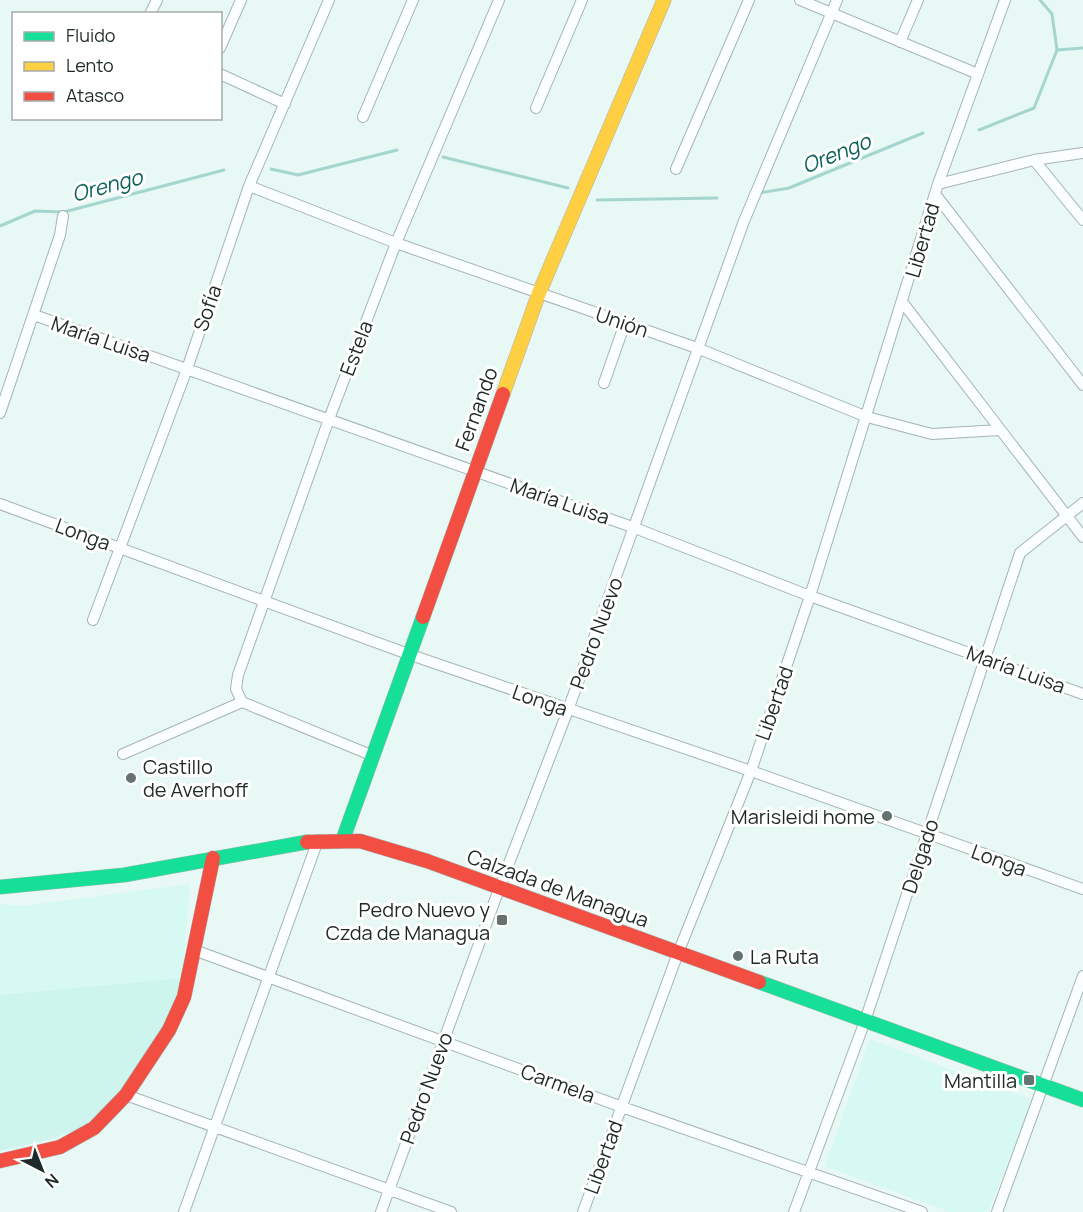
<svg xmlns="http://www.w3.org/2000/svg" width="1083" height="1212" viewBox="0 0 1083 1212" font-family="Manrope,sans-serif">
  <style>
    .built { fill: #d7f9f3 }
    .green { fill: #cdf5ee }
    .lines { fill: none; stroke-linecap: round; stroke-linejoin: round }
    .stream { stroke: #a5d6ce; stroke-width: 3 }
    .street-casing { stroke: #a6b4b2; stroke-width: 12 }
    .fast-casing { stroke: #a6b4b2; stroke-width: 15 }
    .slow-casing { stroke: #a6b4b2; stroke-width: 15 }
    .jam-casing { stroke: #a6b4b2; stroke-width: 15 }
    .street { stroke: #fbfefe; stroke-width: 10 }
    .fast { stroke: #16e098; stroke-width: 14 }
    .slow { stroke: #ffcf43; stroke-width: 14 }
    .jam { stroke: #f24e42; stroke-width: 14 }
    .poi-dot { fill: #647270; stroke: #fff; stroke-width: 2 }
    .labels { text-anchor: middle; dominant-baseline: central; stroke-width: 6; stroke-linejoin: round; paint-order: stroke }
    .street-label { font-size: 20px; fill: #1d2a28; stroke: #fff }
    .poi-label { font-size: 20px; fill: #1d2a28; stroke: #fff; text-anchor: end }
    .water-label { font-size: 21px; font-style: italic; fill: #0a6259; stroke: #fff }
  </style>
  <rect width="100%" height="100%" fill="#e7f8f5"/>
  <path class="built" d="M190,884L182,978L0,995V904L23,906Z
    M870,1039L1033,1100L988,1212H950L825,1166Z"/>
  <path class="green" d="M182,978L173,1014L117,1098L83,1127L55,1138L0,1151V995Z"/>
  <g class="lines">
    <path class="stream" d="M1040,0L1052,14L1057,50
      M1057,50L1083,48
      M979,130L1034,108L1057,50
      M443,157L568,188
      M271,169L298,175L397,150
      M759,193L789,188L923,133
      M597,200L717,198
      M0,226L35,211L64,212L224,170"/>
    <g class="street-casing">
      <path id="street" d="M800,0L978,74
        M150,14L157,0
        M900,42L918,0
        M220,48L241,0
        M220,74L285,104
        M536,108L582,0
        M363,117L413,0
        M1034,160L1083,220
        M676,169L749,0
        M938,184L1034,160L1083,153
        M249,186L396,243L697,348L867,417L932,434L1000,430
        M935,194L1083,385
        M903,303L1083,537
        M34,315L635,528L810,596L1083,694
        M604,383L625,323
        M0,413L60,235L63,216
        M0,504L408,654L751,771L1083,889
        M93,620L187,369L249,186L329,0
        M242,702L236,689L238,675L329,419L396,243L499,0
        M123,754L242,702L371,755
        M194,950L622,1107L922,1212
        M126,1095L451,1212
        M184,1212L318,840
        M381,1212L499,889L568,710L744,221L837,0
        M583,1212L678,953L751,771L810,596L938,184L1005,0
        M794,1212L865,1021L1020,553L1083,503
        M997,1212L1083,976"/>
    </g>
    <g class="fast-casing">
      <path id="fast" d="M343,839L423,617
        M0,887L124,875L307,842
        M759,982L1083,1100"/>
    </g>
    <g class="slow-casing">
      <path id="slow" d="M503,394L539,293L664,0"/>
    </g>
    <g class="jam-casing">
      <path id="jam" d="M423,617L503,394
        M307,842L360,841L427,861L759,982
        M0,1161L60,1147L94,1128L126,1095L169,1030L184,997L213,858"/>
    </g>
    <use href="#street" class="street"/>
    <use href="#fast" class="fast"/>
    <use href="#slow" class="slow"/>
    <use href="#jam" class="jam"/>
  </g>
  <g class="poi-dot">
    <circle cx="131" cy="778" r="6"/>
    <circle cx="887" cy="816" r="6"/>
    <rect x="496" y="914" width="12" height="12" rx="3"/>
    <circle cx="738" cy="956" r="6"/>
    <rect x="1023" y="1074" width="12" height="12" rx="3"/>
  </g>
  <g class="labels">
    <g class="street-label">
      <text transform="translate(922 240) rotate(-74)">Libertad</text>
      <text transform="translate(207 308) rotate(-71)">Sofía</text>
      <text transform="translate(622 322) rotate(19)">Unión</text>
      <text transform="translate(101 339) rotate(19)">María Luisa</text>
      <text transform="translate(356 348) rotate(-69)">Estela</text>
      <text transform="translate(476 409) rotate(-70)">Fernando</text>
      <text transform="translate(560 501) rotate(19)">María Luisa</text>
      <text transform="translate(83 534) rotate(20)">Longa</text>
      <text transform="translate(596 633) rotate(-70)">Pedro Nuevo</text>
      <text transform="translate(1016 669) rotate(20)">María Luisa</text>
      <text transform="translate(540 700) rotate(19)">Longa</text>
      <text transform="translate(774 703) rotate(-71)">Libertad</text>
      <text transform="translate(920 856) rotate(-72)">Delgado</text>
      <text transform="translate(999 860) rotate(20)">Longa</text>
      <text transform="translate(558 888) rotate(20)">Calzada de Managua</text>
      <text transform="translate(558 1083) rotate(20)">Carmela</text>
      <text transform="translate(426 1088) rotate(-70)">Pedro Nuevo</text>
      <text transform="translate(603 1157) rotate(-70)">Libertad</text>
    </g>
    <g class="poi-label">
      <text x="143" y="766" text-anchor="start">Castillo<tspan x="143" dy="23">de Averhoff</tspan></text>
      <text x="875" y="816">Marisleidi home</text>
      <text x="490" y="909">Pedro Nuevo y<tspan x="490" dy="23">Czda de Managua</tspan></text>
      <text x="750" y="956" text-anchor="start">La Ruta</text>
      <text x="1017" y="1080">Mantilla</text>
    </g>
    <g class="water-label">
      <text transform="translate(836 153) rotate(-22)">Orengo</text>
      <text transform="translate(107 185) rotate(-15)">Orengo</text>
    </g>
  </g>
  <rect x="12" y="12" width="210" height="108" fill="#ffffff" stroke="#a5aaa9" stroke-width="1.5"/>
  <rect x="24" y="32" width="30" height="9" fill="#16e098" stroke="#a5aaa9" stroke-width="1.5"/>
  <text x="66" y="42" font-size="18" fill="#1d2a28">Fluido</text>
  <rect x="24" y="62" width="30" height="9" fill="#ffcf43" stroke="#a5aaa9" stroke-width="1.5"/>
  <text x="66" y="72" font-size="18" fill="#1d2a28">Lento</text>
  <rect x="24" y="92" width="30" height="9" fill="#f24e42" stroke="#a5aaa9" stroke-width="1.5"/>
  <text x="66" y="102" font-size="18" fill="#1d2a28">Atasco</text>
  <g transform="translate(42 1170) rotate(138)" stroke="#ffffff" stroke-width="4.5" paint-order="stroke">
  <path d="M0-4.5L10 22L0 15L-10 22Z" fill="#1d2a28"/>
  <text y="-9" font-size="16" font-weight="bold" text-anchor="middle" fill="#1d2a28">N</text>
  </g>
</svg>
